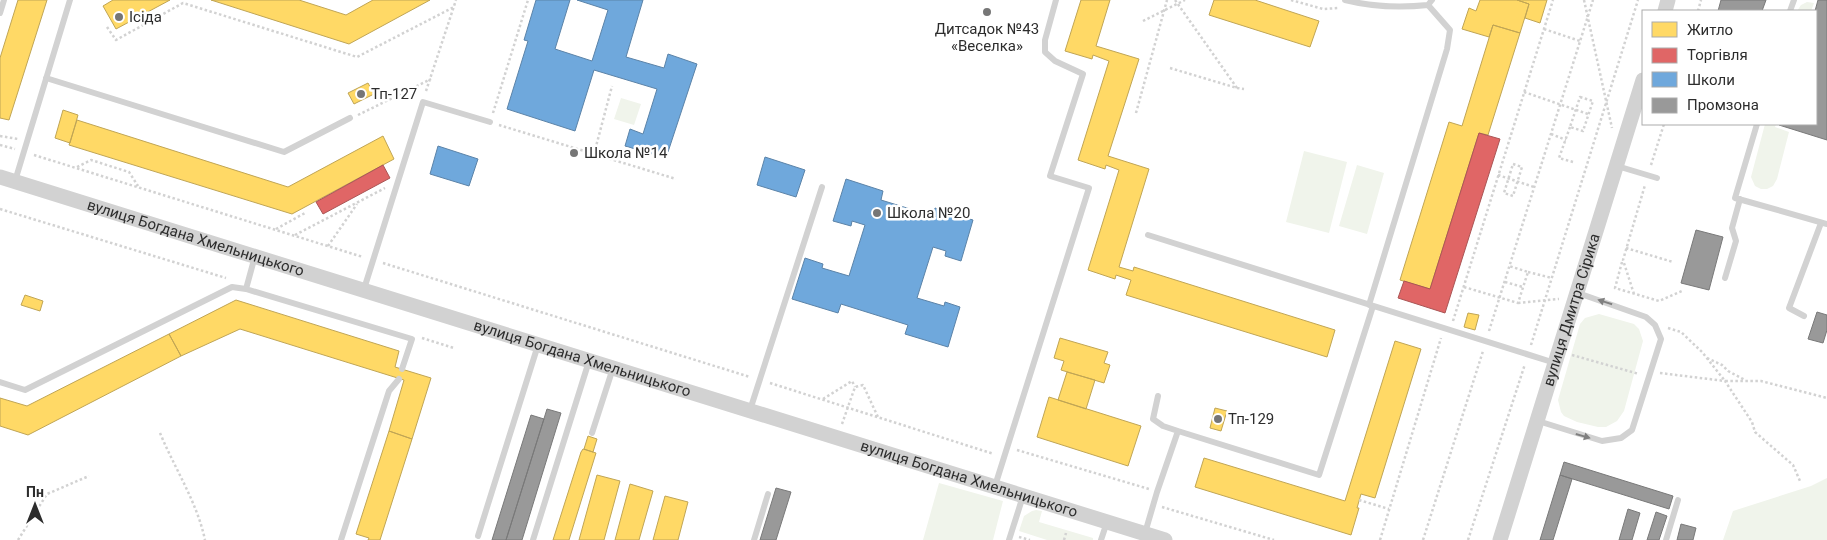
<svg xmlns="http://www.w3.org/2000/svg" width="1827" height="540" viewBox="0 0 1827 540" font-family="Roboto,sans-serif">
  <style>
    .green { fill: #f0f4eb }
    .homes { fill: #ffd966; stroke: #c0a555 }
    .shops { fill: #e06666; stroke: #a55 }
    .schools { fill: #6fa8dc; stroke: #5b83a8 }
    .industry { fill: #999; stroke: #797979 }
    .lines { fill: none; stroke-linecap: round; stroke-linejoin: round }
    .path { stroke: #d2d2d2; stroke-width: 2.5; stroke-dasharray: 2.5 2.5; stroke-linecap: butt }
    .service { stroke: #d2d2d2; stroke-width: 6 }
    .tertiary { stroke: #d2d2d2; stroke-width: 15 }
    .oneway { fill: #808080 }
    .poi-dot { fill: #767676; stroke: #fff; stroke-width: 2 }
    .labels { text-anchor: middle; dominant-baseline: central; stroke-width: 5; stroke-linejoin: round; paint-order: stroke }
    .poi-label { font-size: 15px; fill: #2d2d2d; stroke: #fff; text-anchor: start }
    .street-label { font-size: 15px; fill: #2d2d2d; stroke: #fff }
  </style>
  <rect width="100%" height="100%" fill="#fff"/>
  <path class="green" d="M1807,2L1814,3L1811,11H1797L1801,5Z
    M621,98L641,104L634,125L614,119Z
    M1765,124H1776L1775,127L1789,132L1777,179L1773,186L1767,189H1761L1755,186L1751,177Z
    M1304,151L1347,162L1329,233L1286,222Z
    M1357,165L1384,173L1367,234L1339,226Z
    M1599,314L1634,324L1639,329L1643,341L1624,411L1617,421L1606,427H1598L1577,422L1564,416L1561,412L1558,400L1580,324L1585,318Z
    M1827,478V540H1723L1733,511L1811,486Z
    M939,483L1003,501L993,540H923Z
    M1036,510L1042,511L1039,522L1093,538V540H1047L1019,531L1024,516L1032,511Z"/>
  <path class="homes" d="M18,0H47L9,120L0,118V58Z
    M113,0H170L116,29L103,6Z
    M211,0H299L346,15L373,0H430L349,44Z
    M1081,0H1110L1096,46L1139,59L1108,156L1149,169L1119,267L1133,271L1134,267L1335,330L1327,357L1126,295L1131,280L1116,275L1115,279L1088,270L1119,170L1106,165L1105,169L1078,160L1109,61L1093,55L1092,59L1065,51Z
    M1214,0H1255L1319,21L1310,47L1209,15Z
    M1480,0H1517L1529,4L1520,33L1493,25L1489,37L1462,29L1469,8L1476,11Z
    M1517,0H1547L1540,23L1525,18L1529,4Z
    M1493,25L1520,33L1488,135L1479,133L1430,289L1400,280L1449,122L1462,126Z
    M368,83L374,94L354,104L348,93Z
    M63,110L78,115L70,143L55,138Z
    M77,120L288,187L383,136L394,159L292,214L69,145Z
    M25,295L43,301L40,311L21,305Z
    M236,300L399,351L395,367L431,378L412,439L389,431L404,380L240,329L181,356L169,334Z
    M1468,313L1479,315L1475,330L1464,327Z
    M169,334L181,356L28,435L0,426V398L27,406Z
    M1060,338L1108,352L1104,363L1110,365L1104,383L1061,370L1064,361L1054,358Z
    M1395,341L1421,349L1375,498L1361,494L1357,508H1359L1351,535L1195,487L1204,458L1345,501Z
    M1067,372L1095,380L1086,409L1058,400Z
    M1049,397L1141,426L1128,466L1037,437Z
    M1215,408L1227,411L1221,431L1210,428Z
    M389,431L412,439L380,540H368L369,538L356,534Z
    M588,436L597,439L593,452L584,449Z
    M583,449L596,453L569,540H553L581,452Z
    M597,475L620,481L604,540H579Z
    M630,484L653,491L639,540H615Z
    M665,496L688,502L678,540H653Z"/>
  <path class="shops" d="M1479,133L1500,139L1445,313L1398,298L1404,281L1430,289Z
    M383,165L390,178L323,214L316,202Z"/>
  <path class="schools" d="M536,0H570L555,49L592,61L608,10L577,0H643L626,57L664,68L668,54L697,64L666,158L625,146L630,129L643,134L657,89L594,70L575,131L507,109L528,41L524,40Z
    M438,146L478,159L469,186L430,174Z
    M765,157L805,170L796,197L757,185Z
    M846,179L883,191L881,200L933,216L935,208L973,220L961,261L945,256L946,251L933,247L917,298L944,306L945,302L960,307L948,347L905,334L908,325L841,304L838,313L792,299L805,258L823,264L822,268L849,276L865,225L852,221L851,226L833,221Z"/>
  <path class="industry" d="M1721,0H1766L1762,11H1718Z
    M1818,0H1827V140L1779,125L1780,124H1816L1815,11Z
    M1696,230L1723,237L1709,290L1681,283Z
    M1817,312L1827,315V330L1823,343L1808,339Z
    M547,409L561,413L522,540H506Z
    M531,415L544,419L506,540H492Z
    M1564,462L1673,496L1669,509L1560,475Z
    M1560,475L1572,479L1553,540H1540Z
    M776,488L791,492L776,540H760Z
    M1628,509L1640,513L1632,540H1619Z
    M1656,512L1667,516L1659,540H1647Z
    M1681,524L1696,528L1693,540H1677Z"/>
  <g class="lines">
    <path class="path" d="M1291,0L1323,9L1338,8
      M1584,0L1612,128
      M1698,11L1701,0
      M1143,21L1185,0
      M107,27L116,40L183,3L357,57L454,7
      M1544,29L1580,41
      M1170,68L1237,88L1175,0
      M1237,88L1244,89
      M426,91L456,0
      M1524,92L1588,114
      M1580,97L1593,101L1583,131L1570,127Z
      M493,113L528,0
      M1136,113L1167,0
      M358,115L431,79
      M499,125L676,179
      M1570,127L1559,158L1573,162
      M1551,134L1566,140
      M0,136L18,139
      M0,145L15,149
      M594,154L612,86
      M34,155L363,257
      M1513,164L1522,167L1513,196L1504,193Z
      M1651,165L1664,124
      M77,167L91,160L129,172L138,186
      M1498,175L1534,187
      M0,209L226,278
      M276,229L305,213
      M295,235L385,188
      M328,246L357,204
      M1626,248L1673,262
      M1622,262L1615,288L1659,301L1682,291
      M383,263L750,377
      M1528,272L1552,278
      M1505,282L1523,287
      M1464,287L1518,303L1528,272L1509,266
      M1634,294L1623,260L1645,185
      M1518,303L1559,299
      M1453,321L1553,0
      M1668,328L1681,332L1702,352L1725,381H1761L1827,398
      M1489,331L1593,0
      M422,338L454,348
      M1531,345L1638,0
      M1572,355L1639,374
      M1707,358L1722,365L1728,371L1745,380
      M1660,373L1725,381L1752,422L1755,432L1793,465L1800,481
      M770,383L994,454
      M823,399L852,381L855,387
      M842,424L855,387L863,385L878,417
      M160,433C175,469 197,502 205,540
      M1017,450L1149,489
      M1359,500L1389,509
      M1162,507L1274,540
      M1019,537L1030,540
      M18,540L47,494L89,476
      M1064,540L1066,533
      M1380,540L1441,338
      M1423,540L1483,351
      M1468,540L1525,364"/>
    <path class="service" d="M1345,0C1373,7 1399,8 1428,5L1432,0
      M1790,11L1794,0
      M0,13L4,0
      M46,78L284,152L350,118
      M1757,124L1735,198L1827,224
      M1617,166L1657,178
      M15,181L70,0
      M1148,235L1555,363
      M1725,278L1736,241L1732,228L1740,199
      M246,289L255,256
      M364,289L423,102L490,122
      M1369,305L1447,49L1450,30L1428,5
      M1804,316L1789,308L1821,223
      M0,382L25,390L232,287L246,289L412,339L402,369
      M1158,396L1153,419L1163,426L1178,431
      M750,410L822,187
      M1538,421L1602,441L1621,438L1632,430L1661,339L1655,325L1646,317L1578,293
      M592,433L613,368
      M995,486L1089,188L1050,176L1083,74L1055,61L1045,52V40L1056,0
      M1145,533L1157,492L1178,431L1319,475L1373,306
      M478,536L538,345
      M341,540L389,391L399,379
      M533,540L589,361
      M754,540L768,494
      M1009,540L1023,496
      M1101,540L1107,522
      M1666,540L1678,500"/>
    <g class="tertiary">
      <path d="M1665,11L1668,0"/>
      <path id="s1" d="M0,177L1165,540"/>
      <path id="s2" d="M1500,540L1643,80"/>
    </g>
  </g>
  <defs><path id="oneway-solid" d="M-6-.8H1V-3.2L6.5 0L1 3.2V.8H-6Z" transform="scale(1.25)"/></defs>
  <g class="oneway">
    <use href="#oneway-solid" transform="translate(1605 302) rotate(-162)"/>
    <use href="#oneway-solid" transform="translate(1583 436) rotate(16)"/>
  </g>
  <g class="poi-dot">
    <circle cx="987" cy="12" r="5"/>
    <circle cx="119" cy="17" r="5"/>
    <circle cx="361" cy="94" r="5"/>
    <circle cx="574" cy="153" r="5"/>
    <circle cx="877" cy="213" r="5"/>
    <circle cx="1218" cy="419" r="5"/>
  </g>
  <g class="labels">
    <g class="poi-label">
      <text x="129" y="17">Ісіда</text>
      <text x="987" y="29" text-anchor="middle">Дитсадок №43<tspan x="987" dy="17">«Веселка»</tspan></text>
      <text x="371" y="94">Тп-127</text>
      <text x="584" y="153">Школа №14</text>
      <text x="887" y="213">Школа №20</text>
      <text x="1228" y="419">Тп-129</text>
    </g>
    <g class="street-label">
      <text stroke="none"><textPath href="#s1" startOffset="205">вулиця Богдана Хмельницького</textPath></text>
      <text stroke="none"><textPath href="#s2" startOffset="241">вулиця Дмитра Сірика</textPath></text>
      <text stroke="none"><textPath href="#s1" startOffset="610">вулиця Богдана Хмельницького</textPath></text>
      <text stroke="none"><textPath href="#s1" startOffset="1015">вулиця Богдана Хмельницького</textPath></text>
    </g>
  </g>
  <rect x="1642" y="10" width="175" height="115" fill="#ffffff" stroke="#ababab"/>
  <rect x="1652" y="22" width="25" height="15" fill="#ffd966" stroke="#ababab"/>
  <text x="1687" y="35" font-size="15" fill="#2d2d2d">Житло</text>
  <rect x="1652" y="48" width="25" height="15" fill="#e06666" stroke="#ababab"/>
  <text x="1687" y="60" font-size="15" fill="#2d2d2d">Торгівля</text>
  <rect x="1652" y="72" width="25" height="15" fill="#6fa8dc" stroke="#ababab"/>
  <text x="1687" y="85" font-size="15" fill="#2d2d2d">Школи</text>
  <rect x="1652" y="98" width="25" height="15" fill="#999999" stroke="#ababab"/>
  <text x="1687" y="110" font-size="15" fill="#2d2d2d">Промзона</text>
  <g transform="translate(35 505)" stroke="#ffffff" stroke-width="4" paint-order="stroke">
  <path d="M0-4L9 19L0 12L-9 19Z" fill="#2d2d2d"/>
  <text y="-8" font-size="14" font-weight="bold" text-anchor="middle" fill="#2d2d2d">Пн</text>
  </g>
</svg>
